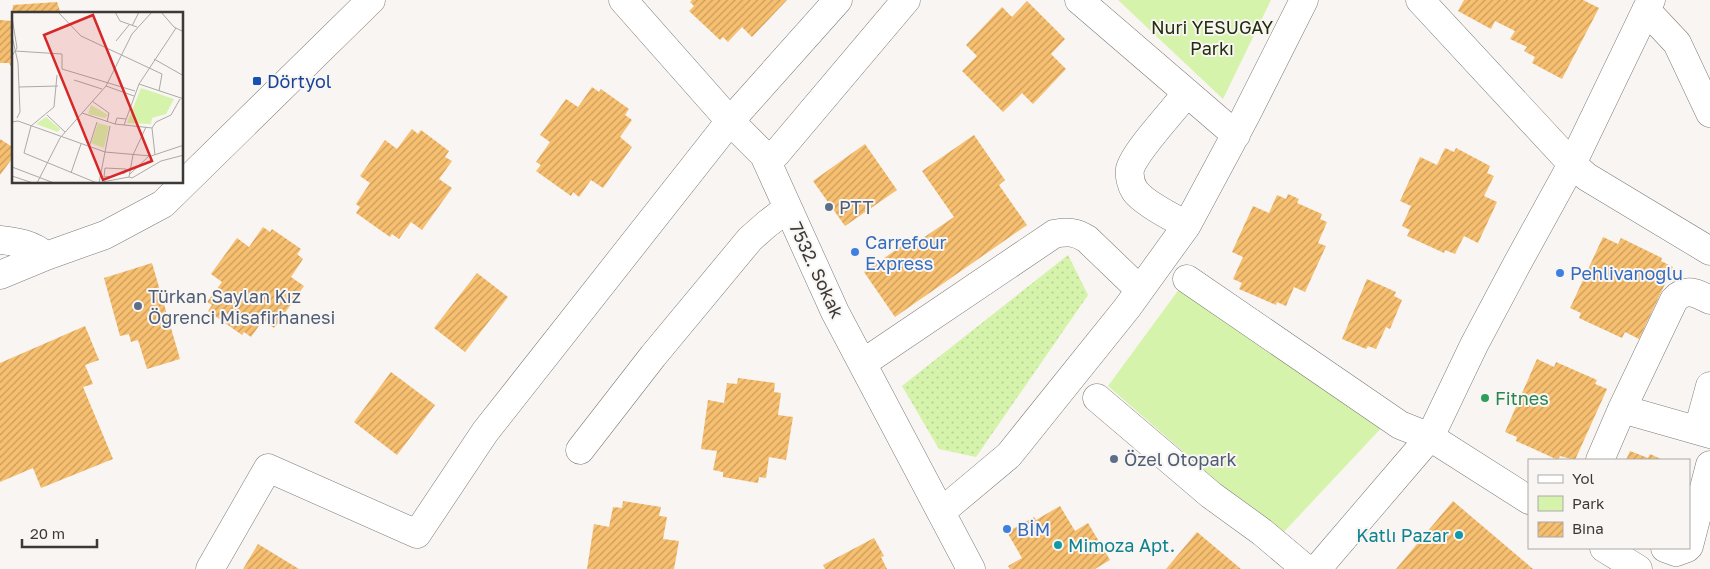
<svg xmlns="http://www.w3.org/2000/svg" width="1710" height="569" viewBox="0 0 1710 569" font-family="'Golos Text',sans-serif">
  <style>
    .grass { fill: url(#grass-dots) }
    .park { fill: #d5f3ab }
    .building { fill: url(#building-hatch) }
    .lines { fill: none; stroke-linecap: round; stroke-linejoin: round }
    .minor-casing { stroke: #7e7b79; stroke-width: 29 }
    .minor { stroke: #fff; stroke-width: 28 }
    .transit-dot { fill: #1a4fb4; stroke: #f8f5f2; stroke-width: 2 }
    .service-dot { fill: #5c6f8a; stroke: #f8f5f2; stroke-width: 2 }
    .shop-dot { fill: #3f7fe0; stroke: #f8f5f2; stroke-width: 2 }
    .leisure-dot { fill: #2e9e5b; stroke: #f8f5f2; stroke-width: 2 }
    .culture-dot { fill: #0f9aa8; stroke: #f8f5f2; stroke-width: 2 }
    .labels { text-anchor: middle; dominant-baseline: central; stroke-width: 4; stroke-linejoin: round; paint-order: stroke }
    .park-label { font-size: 18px; fill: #222f0c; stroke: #f8f5f2 }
    .transit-label { font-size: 18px; fill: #164399; stroke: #f8f5f2; text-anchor: start }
    .service-label { font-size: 18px; fill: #4e5e75; stroke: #f8f5f2; text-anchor: start }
    .shop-label { font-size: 18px; fill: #366cbe; stroke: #f8f5f2; text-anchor: start }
    .street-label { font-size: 18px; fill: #3b3a39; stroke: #f8f5f2 }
    .leisure-label { font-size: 18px; fill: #27864d; stroke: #f8f5f2; text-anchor: start }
    .culture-label { font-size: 18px; fill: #0d838f; stroke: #f8f5f2; text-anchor: end }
    .inset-road { fill: none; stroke: #acaaa8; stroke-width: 1 }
    .view { fill: #d62828; fill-opacity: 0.15; stroke: #d62828; stroke-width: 2.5 }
    .inset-edge { fill: none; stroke: #3b3a39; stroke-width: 2.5 }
  </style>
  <defs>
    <pattern id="grass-dots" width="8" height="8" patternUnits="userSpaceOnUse" patternTransform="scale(1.25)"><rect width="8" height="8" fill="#d5f3ab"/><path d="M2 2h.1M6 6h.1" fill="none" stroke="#b8d194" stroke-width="1.8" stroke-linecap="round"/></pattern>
    <pattern id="building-hatch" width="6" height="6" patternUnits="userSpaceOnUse" patternTransform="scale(1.25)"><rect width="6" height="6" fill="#f7bf70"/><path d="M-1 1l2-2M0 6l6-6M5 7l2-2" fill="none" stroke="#c99c5d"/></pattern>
  </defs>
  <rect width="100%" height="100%" fill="#f8f5f2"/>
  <path class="grass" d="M1068,255L1088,295L976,457L939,449L902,386Z"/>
  <path class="park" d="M1118,0H1271L1223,99Z
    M1180,288L1385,424L1280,536L1108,386Z"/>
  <path class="building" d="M692,0H787L752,37L742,27L728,42L723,37L720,40L689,11L694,6L690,2Z
    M1464,0H1583L1599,8L1562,79L1532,63L1535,57L1524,51L1527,47L1510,39L1515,31L1495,21L1491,29L1458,11Z
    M1027,1L1065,39L1051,54L1066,69L1033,104L1022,93L1003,112L962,71L977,56L966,45L1002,7L1012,17Z
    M57,2L61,14H12L13,5Z
    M12,15H14V72L9,63H0V20L12,21Z
    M592,87L599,92L601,89L629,109L625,115L632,120L620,137L632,147L603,188L591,180L579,197L573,192L571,196L536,171L541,165L536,162L550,142L540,135L566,99L578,107Z
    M412,129L418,134L421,130L449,151L445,157L452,161L439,179L452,188L422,230L411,222L399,239L392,234L390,237L356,213L360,207L356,204L370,183L360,176L385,140L397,149Z
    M974,135L1005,180L999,185L1027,225L895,317L864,272L916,236L920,240L954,217L922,171Z
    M0,139L14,148V156L0,175Z
    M865,144L897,190L845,226L813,181Z
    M1445,148L1454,152L1456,148L1490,166L1487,173L1494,176L1484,196L1497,202L1478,243L1464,236L1455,254L1445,250L1444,253L1407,236L1410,230L1402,226L1411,206L1400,201L1420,157L1437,165Z
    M1288,194L1299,199L1297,203L1322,214L1320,219L1327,222L1318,243L1326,246L1305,292L1294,287L1286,306L1277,302L1276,305L1239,289L1242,283L1233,279L1243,257L1232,252L1253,206L1269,213L1277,195L1286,199Z
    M263,227L270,232L272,229L301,249L297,254L303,259L291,277L304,286L274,328L263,320L251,337L244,332L242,335L208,311L212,305L207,302L222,282L211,274L237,238L249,247Z
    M1603,237L1618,244L1621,238L1662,258L1661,261L1673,267L1639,339L1625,332L1622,338L1579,318L1581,313L1570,308Z
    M152,263L180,359L147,369L138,340L131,342L129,334L120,336L104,278Z
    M477,273L508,297L465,352L434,328Z
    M1367,279L1396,292L1394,296L1402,300L1390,329L1386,327L1376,349L1368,346L1366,349L1342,339Z
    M85,326L99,360L85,365L93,384L83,387L113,459L41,488L33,468L0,482V363Z
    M1537,359L1554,367L1556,362L1597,380L1595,384L1607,389L1575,460L1560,456L1558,460L1516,441L1517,437L1505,432Z
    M391,372L435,405L397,455L354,422Z
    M738,378L775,383L774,392L781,393L778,415L793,417L786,460L769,457L766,478L759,477L758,483L723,477V472L713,470L717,451L701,449L708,400L724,403L727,383L737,384Z
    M1630,451L1648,458L1650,454L1663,460H1626Z
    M623,501L661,507L659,516L667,517L663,539L679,541L674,569H587L594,524L609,527L613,507L622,508Z
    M1453,501L1533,569H1396Z
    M1060,506L1075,531L1088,523L1110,560L1095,569H1010L1008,566L1022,558L1007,532L1034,517L1036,520Z
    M1197,532L1241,569H1166Z
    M874,538L884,556L881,557L887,569H825L823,565Z
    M258,544L299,569H243Z"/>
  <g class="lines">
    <g class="minor-casing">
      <path id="minor" d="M623,0L730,121L764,155L835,312L971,569
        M1079,0L1236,135
        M1420,0L1572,164L1587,177L1710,251
        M1646,10L1677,43L1710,113
        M1186,94C1174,110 1135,151 1130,169C1129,176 1131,185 1135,191C1144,203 1173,218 1187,225
        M764,155L776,154L906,0
        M0,240C18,242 32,244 46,256
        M0,275L46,256L105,235L163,204L371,0
        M1187,279L1400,425L1430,437L1529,500
        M863,363L1054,234C1067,231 1076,232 1087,239L1140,290
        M1097,398L1211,495L1262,532L1306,569
        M1622,409L1710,434
        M1698,430L1710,386
        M580,450L653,356L750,239L767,224L788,208
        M1600,460L1622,409L1674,300C1686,287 1697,293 1710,300
        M941,512L1009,455L1127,308L1187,225L1245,117L1304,0
        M1689,546L1710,465
        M1604,548L1638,569
        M1665,548L1676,552L1687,548
        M210,569L268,468L417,534L485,432L730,121L838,0
        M1317,569L1430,437L1474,345L1517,264L1572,164L1651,0"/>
    </g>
    <use href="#minor" class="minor"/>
  </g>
  <rect class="transit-dot" x="252" y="76" width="10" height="10" rx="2.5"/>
  <g class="service-dot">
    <circle cx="829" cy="207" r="5"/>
    <circle cx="138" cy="306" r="5"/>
    <circle cx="1114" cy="459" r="5"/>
  </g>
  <g class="shop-dot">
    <circle cx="855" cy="252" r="5"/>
    <circle cx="1560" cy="273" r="5"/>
    <circle cx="1007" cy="529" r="5"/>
  </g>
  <circle class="leisure-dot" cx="1485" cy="398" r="5"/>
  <g class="culture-dot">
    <circle cx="1459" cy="535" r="5"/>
    <circle cx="1058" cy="545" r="5"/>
  </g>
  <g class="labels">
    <g class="park-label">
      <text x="1212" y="27">Nuri YESUGAY<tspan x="1212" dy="21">Parkı</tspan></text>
    </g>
    <g class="transit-label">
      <text x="267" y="81">Dörtyol</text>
    </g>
    <g class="service-label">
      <text x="839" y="207">PTT</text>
      <text x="148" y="296">Türkan Saylan Kız<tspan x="148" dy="21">Öğrenci Misafirhanesi</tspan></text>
      <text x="1124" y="459">Özel Otopark</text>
    </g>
    <g class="shop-label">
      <text x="865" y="242">Carrefour<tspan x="865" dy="21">Express</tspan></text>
      <text x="1570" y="273">Pehlivanoğlu</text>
      <text x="1017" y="529">BİM</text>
    </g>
    <g class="street-label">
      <text transform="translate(817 270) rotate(65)">7532. Sokak</text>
    </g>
    <g class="leisure-label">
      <text x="1495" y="398">Fitnes</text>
    </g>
    <g class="culture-label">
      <text x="1449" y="535">Katlı Pazar</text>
      <text x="1068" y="545" text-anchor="start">Mimoza Apt.</text>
    </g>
  </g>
  <g transform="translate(12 12)">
    <rect width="171" height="171" fill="#f8f5f2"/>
    <path d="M79,93L96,103L93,106L76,102Z" fill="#d5f3ab"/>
    <path d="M129,76L162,87L154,102L140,106L139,112L115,111ZM34,105L48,117L46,120L24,112ZM86,111L97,114L92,136L79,131Z" fill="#d5f3ab"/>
    <path class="inset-road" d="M46,0L69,24L150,62L147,79M103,0L108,9L125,15M149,0L162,15L172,20M0,5L5,36L0,44M120,14L127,0M0,24L6,51L8,100L5,106M104,29L117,13M3,39L50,42V57L123,79M142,47L172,64M45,63L42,95L19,114L12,141L85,171L117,165L121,143L134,115M62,68L90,77M127,72L172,87M94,74L122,84M7,75L46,74M80,89L97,101L95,110M70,101L103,112L140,116L144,110L159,103L168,87M35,103L53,120M0,110L6,109L93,140L139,144L172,133M103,112L105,106L114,107M112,113L127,72L164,16M140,116L143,143M77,135L85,110M0,155L42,171M59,161L69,132M118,162L137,144M103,163L113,161L114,157L93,156L92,165L103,164M0,164L21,171M117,165L120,166L149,149L172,143M25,171L48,126L94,74L120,22L140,0M87,171L98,114"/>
    <path class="view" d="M81,3L140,149L91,168L32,23Z"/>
    <rect width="171" height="171" class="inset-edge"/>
  </g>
  <rect x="1528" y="459" width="162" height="90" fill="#f8f5f2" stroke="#acaaa8"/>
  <rect x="1538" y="475" width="25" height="8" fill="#ffffff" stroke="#acaaa8"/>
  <text x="1572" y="484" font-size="15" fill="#3b3a39">Yol</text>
  <rect x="1538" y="496" width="25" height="15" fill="#d5f3ab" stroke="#acaaa8"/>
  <text x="1572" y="509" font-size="15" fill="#3b3a39">Park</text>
  <rect x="1538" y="522" width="25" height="15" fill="url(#building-hatch)" stroke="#acaaa8"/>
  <text x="1572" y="534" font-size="15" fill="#3b3a39">Bina</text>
  <path d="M22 539v8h75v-8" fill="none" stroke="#3b3a39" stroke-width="2.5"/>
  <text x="30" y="539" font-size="15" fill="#3b3a39" stroke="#f8f5f2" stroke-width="4" paint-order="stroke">20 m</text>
</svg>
